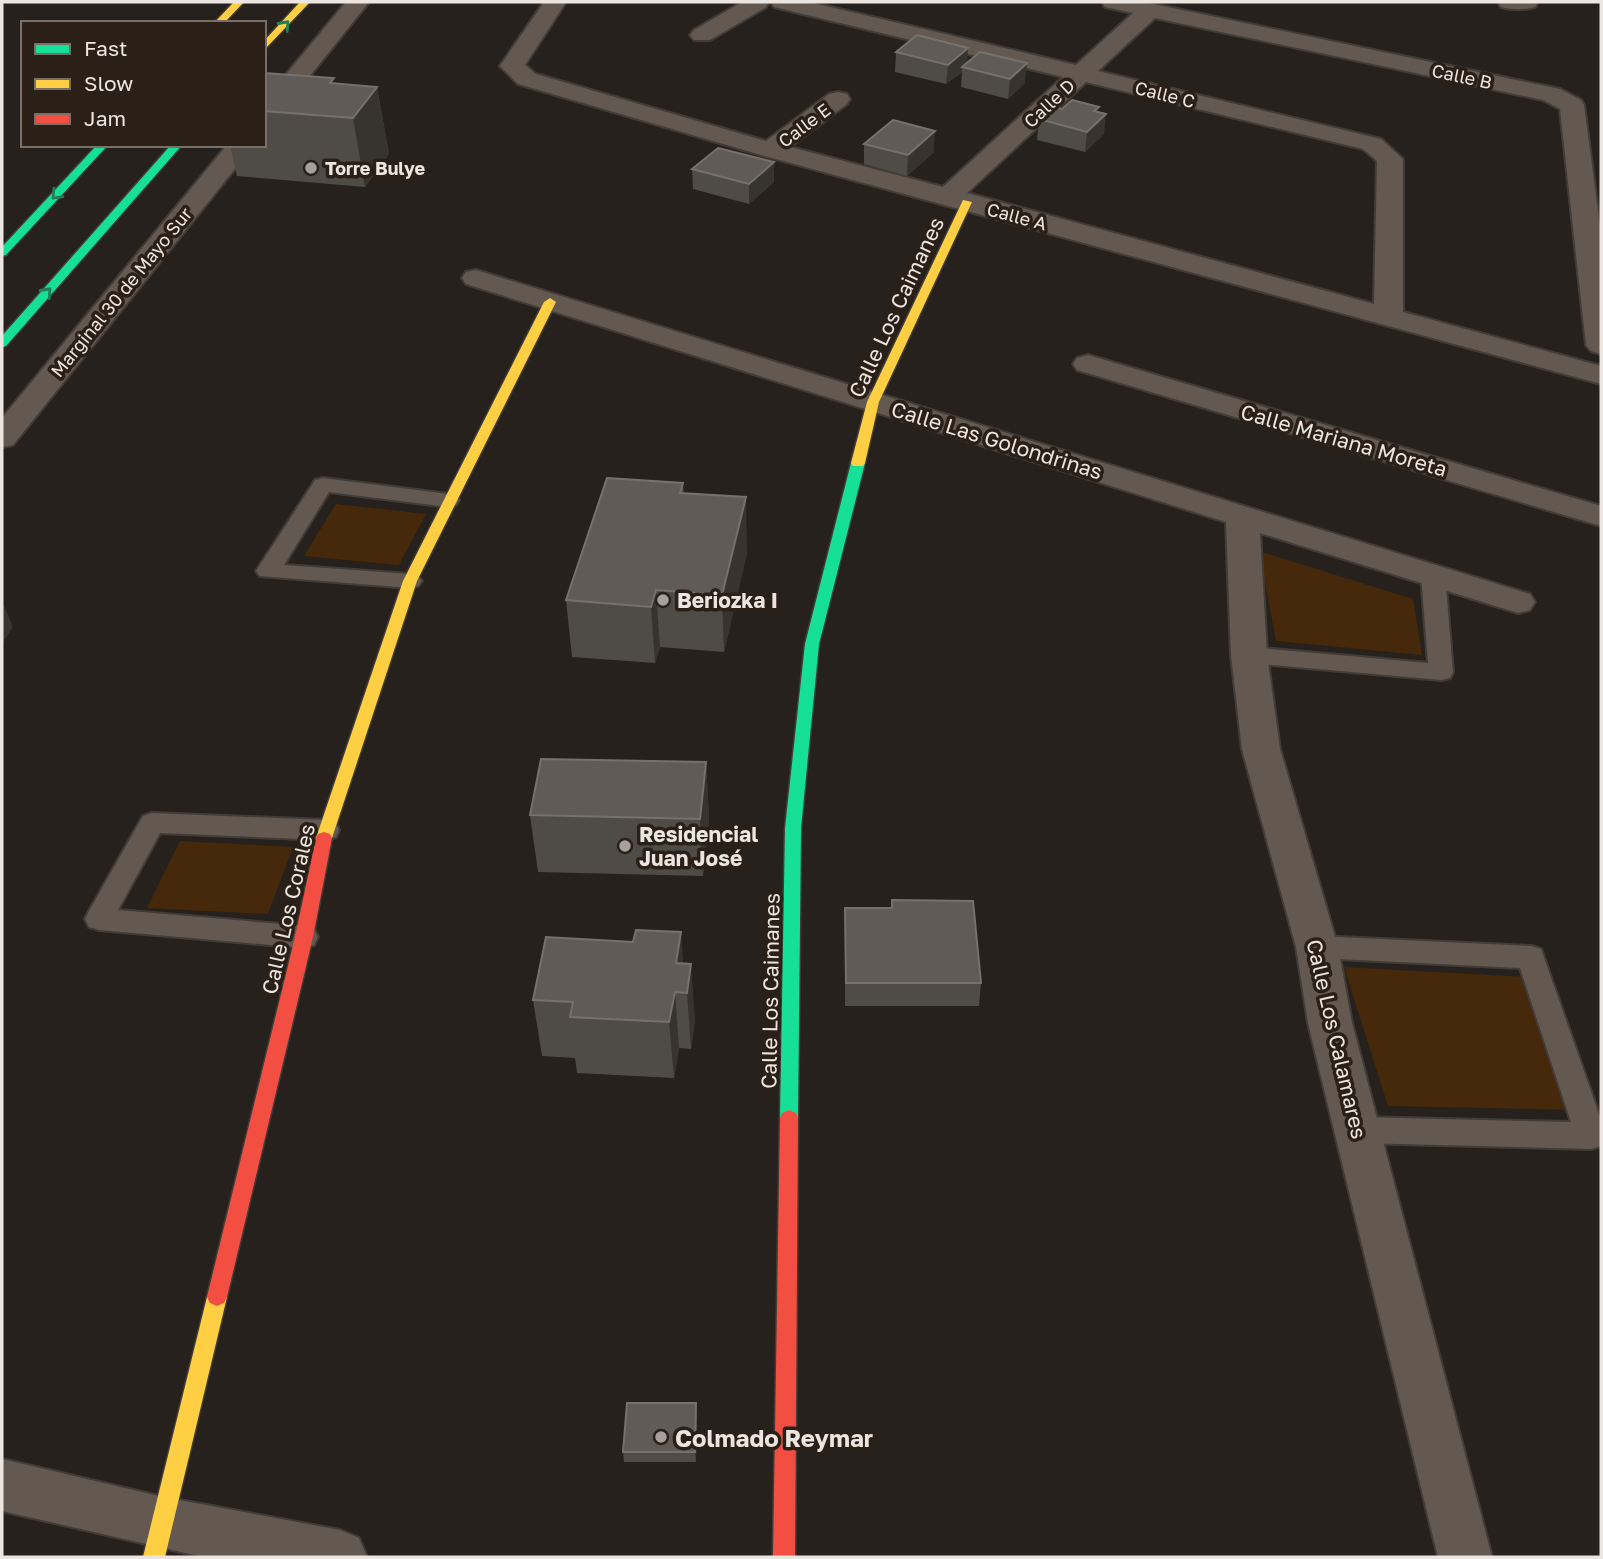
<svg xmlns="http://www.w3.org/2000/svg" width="1603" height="1559" viewBox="0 0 1603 1559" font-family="'Golos Text',sans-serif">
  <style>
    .green { fill: #45290a }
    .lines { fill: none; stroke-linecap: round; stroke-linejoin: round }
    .lane-casing { stroke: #413c38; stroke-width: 4 }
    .street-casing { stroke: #413c38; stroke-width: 4 }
    .fast-casing { stroke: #413c38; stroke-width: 3 }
    .slow-casing { stroke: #413c38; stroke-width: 3 }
    .jam-casing { stroke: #413c38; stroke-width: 3 }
    .lane { fill: #635950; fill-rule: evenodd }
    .street { fill: #635950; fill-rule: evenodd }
    .fast { fill: #16e098; fill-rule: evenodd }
    .slow { fill: #ffcf43; fill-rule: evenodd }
    .jam { fill: #f24e42; fill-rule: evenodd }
    .wall { fill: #4f4b46 }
    .shaded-wall { fill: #37332e }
    .building { fill: #605b56; stroke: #76716c; stroke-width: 2 }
    .oneway { stroke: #208058 }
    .poi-dot { fill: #a7a09b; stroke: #2b2017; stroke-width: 2.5 }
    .labels { text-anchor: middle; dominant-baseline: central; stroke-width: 7; stroke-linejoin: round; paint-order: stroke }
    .far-street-label { font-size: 18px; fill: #ede5df; stroke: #2b2017 }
    .far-poi-label { font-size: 18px; font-weight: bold; fill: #ede5df; stroke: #2b2017; text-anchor: start }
    .street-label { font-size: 21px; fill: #ede5df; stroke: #2b2017 }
    .poi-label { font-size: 21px; font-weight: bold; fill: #ede5df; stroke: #2b2017; text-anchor: start }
    .near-poi-label { font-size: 24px; font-weight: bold; fill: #ede5df; stroke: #2b2017; text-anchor: start }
  </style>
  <rect width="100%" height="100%" fill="#26211c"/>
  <path class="green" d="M336,504L426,514L399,565L304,556Z
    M1259,551L1413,599L1422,655L1276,641Z
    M180,841L293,847L268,914L147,908Z
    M1344,967L1543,978L1582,1110L1388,1106Z"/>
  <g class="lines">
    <g class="lane-casing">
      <path id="lane" d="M323,478L456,495L459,500L456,505L448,507L329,492L284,565L410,574L418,576L422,581L418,586L410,588L260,576L256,571L312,485L315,480Z
        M1433,568L1441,570L1445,575L1453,672L1450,678L1441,680L1249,663L1240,661L1237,655L1240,649L1249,647L1428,663L1421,575L1425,570Z
        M152,813L326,820L336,823L339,830L336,837L326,840L160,833L118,910L304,926L314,929L318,937L314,945L304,948L99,930L89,927L85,919L89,911L143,816Z
        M1317,936L1531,946L1541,949L1601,1120V1146L1591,1149L1359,1143L1348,1139L1343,1130L1348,1121L1359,1117L1571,1122L1520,968L1317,958L1307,955L1303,947L1307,939Z"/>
    </g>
    <g class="street-casing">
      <path id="street" d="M346,2H369L273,122L264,124V101Z
        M544,2H566L525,65L536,74L766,141L829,94L838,92L847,94L850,99L847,104L790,147L943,187L1063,77L774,7L771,2H809L1076,65L1133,13L1105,7L1102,2H1144L1560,89L1581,100L1584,105L1601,234V354L1591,351L1586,345L1560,109L1543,100L1155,18L1098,71L1381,139L1403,159V312L1601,366V384L761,155L518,84L500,66ZM1086,82L1363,149L1377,161L1374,304L967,193Z
        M742,2H769L766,7L710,40H694L690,35L694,30Z
        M1498,2H1538L1535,7C1524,10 1512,10 1501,7Z
        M227,145H254L13,445L2,447V418Z
        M476,270L1530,594L1535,602L1530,610L1518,613L1260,533L1267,655L1280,749L1338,947L1352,1023L1492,1557H1438L1308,1023L1296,947L1242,749L1231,655L1226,522L466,284L462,278L466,272Z
        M1088,355L1601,506V526L1077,370L1073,364L1077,358Z
        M2,1459L163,1497L340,1530L359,1538L367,1557H203L2,1511Z"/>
    </g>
    <g class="fast-casing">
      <path id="fast" d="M97,145H108L6,255L2,256V247Z
        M171,145H182L6,346L2,347V336Z
        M858,459L865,463L819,644L801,828L798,1118L796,1123L789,1126L782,1123L780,1118L785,828L805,644L851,463Z"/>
    </g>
    <g class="slow-casing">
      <path id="slow" d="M234,2H244L224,23H214Z
        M300,2H310L264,50V41Z
        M963,200L972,202L879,402L865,463L863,466H853L851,463L867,402Z
        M550,298L556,302L417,581L332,838L330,842H318L316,838L403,581L544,302Z
        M217,1288L224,1291L227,1297L165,1557H143L207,1297L210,1291Z"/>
    </g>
    <g class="jam-casing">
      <path id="jam" d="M324,832L330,834L332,838L313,937L227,1297L224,1303L217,1306L210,1303L207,1297L295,937L316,838L318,834Z
        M789,1110L796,1113L798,1118L795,1557H773L780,1118L782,1113Z"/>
    </g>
    <use href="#lane" class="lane"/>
    <use href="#street" class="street"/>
    <use href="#fast" class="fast"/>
    <use href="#slow" class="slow"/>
    <use href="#jam" class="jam"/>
  </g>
  <path class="wall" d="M896,52L967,63L1025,83L1008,99L961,87L962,72L946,84L895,72Z
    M264,73L335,83L377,87L389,154L365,187L237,176L230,145H264Z
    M1098,112L1104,134L1085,152L1037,140L1039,119Z
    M864,144L934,152L907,176L864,164Z
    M774,162V182L749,204L693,189L692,169Z
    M683,483L684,493L747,553L724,652L660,647L655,663L572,657L566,600Z
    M706,762L709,820L703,876L538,872L530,815Z
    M845,908L981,983L979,1006H845Z
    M633,942L683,963L695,1020L691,1049L679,1048L674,1078L577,1073L575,1058L542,1056L533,1000Z
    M697,1413L696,1462H624L623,1452Z"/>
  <path class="shaded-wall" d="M968,48L967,67H962V72L946,84L948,65Z
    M1027,63L1025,83L1008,99L1010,79Z
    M377,87L389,154L365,187L353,118Z
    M1099,107L1097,123L1106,114L1104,134L1085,152L1087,132L1094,111Z
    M935,131L934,152L907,176L908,155Z
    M774,162V182L749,204V184Z
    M746,497L747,553L724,652L722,595Z
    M656,590L660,647L655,663L651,607Z
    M4,605L13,627L2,644V609Z
    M706,762L709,820L703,876L700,819Z
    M681,932L685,988L676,963Z
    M691,964L695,1020L691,1049L687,993Z
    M675,992L679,1048L674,1078L669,1022Z
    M696,1403L697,1413L696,1462L695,1452Z"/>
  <path class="building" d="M917,35L968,48L948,65L896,52Z
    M980,52L1027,63L1010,79L962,67Z
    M264,73L334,78L330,83L377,87L353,118L264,111Z
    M1072,100L1099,107L1094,111L1106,114L1087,132L1039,119L1052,107L1062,109Z
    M893,120L935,131L908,155L864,144Z
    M718,148L774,162L749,184L692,169Z
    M607,478L683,483L680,493L746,497L722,595L656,590L651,607L566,600Z
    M541,759L706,762L700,819L530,815Z
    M892,900L973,901L981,983H846L845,908H892Z
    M636,930L681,932L676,963L691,964L687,993L675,992L669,1022L570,1017L573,1002L533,1000L546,937L633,942Z
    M627,1403H696L695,1452H623Z"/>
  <defs><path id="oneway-chevron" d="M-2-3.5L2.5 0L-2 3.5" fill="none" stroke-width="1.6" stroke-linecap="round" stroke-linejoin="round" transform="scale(1.75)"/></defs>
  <g class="oneway">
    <use href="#oneway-chevron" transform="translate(285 25) rotate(-48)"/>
    <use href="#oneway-chevron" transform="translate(56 195) rotate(133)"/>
    <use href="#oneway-chevron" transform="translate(47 292) rotate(-48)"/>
  </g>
  <g class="poi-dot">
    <circle cx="311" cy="168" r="7"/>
    <circle cx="663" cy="600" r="7"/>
    <circle cx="625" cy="846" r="7"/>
    <circle cx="661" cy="1437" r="7"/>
  </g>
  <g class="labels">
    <g class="far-street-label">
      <text transform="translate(1462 76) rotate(12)">Calle B</text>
      <text transform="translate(1165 94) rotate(14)">Calle C</text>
      <text transform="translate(1049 103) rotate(-43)">Calle D</text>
      <text transform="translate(804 125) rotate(-37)">Calle E</text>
      <text transform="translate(1017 216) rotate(15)">Calle A</text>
      <text transform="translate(121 292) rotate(-51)">Marginal 30 de Mayo Sur</text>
    </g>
    <g class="far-poi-label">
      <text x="325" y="168">Torre Bulye</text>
    </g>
    <g class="street-label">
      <text transform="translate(896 307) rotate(-65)">Calle Los Caimanes</text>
      <text transform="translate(997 440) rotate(17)">Calle Las Golondrinas</text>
      <text transform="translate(1344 440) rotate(16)">Calle Mariana Moreta</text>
      <text transform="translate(288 909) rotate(-77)">Calle Los Corales</text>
      <text transform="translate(770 991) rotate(-89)">Calle Los Caimanes</text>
      <text transform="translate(1337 1039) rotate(77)">Calle Los Calamares</text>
    </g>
    <g class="poi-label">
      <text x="677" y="600">Beriozka I</text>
      <text x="639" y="834">Residencial<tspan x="639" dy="24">Juan José</tspan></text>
    </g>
    <g class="near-poi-label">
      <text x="675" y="1437">Colmado Reymar</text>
    </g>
  </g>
  <rect width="1603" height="1559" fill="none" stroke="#ede5df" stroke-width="7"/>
  <rect x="21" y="21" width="245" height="126" fill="#2b2017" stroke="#796f67" stroke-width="2"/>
  <rect x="35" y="44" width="35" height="10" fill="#16e098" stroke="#796f67" stroke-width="2"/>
  <text x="84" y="56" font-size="21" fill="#ede5df">Fast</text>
  <rect x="35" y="79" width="35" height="10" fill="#ffcf43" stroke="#796f67" stroke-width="2"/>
  <text x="84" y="91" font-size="21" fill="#ede5df">Slow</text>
  <rect x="35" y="114" width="35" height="10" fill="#f24e42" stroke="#796f67" stroke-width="2"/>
  <text x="84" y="126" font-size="21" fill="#ede5df">Jam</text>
</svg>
